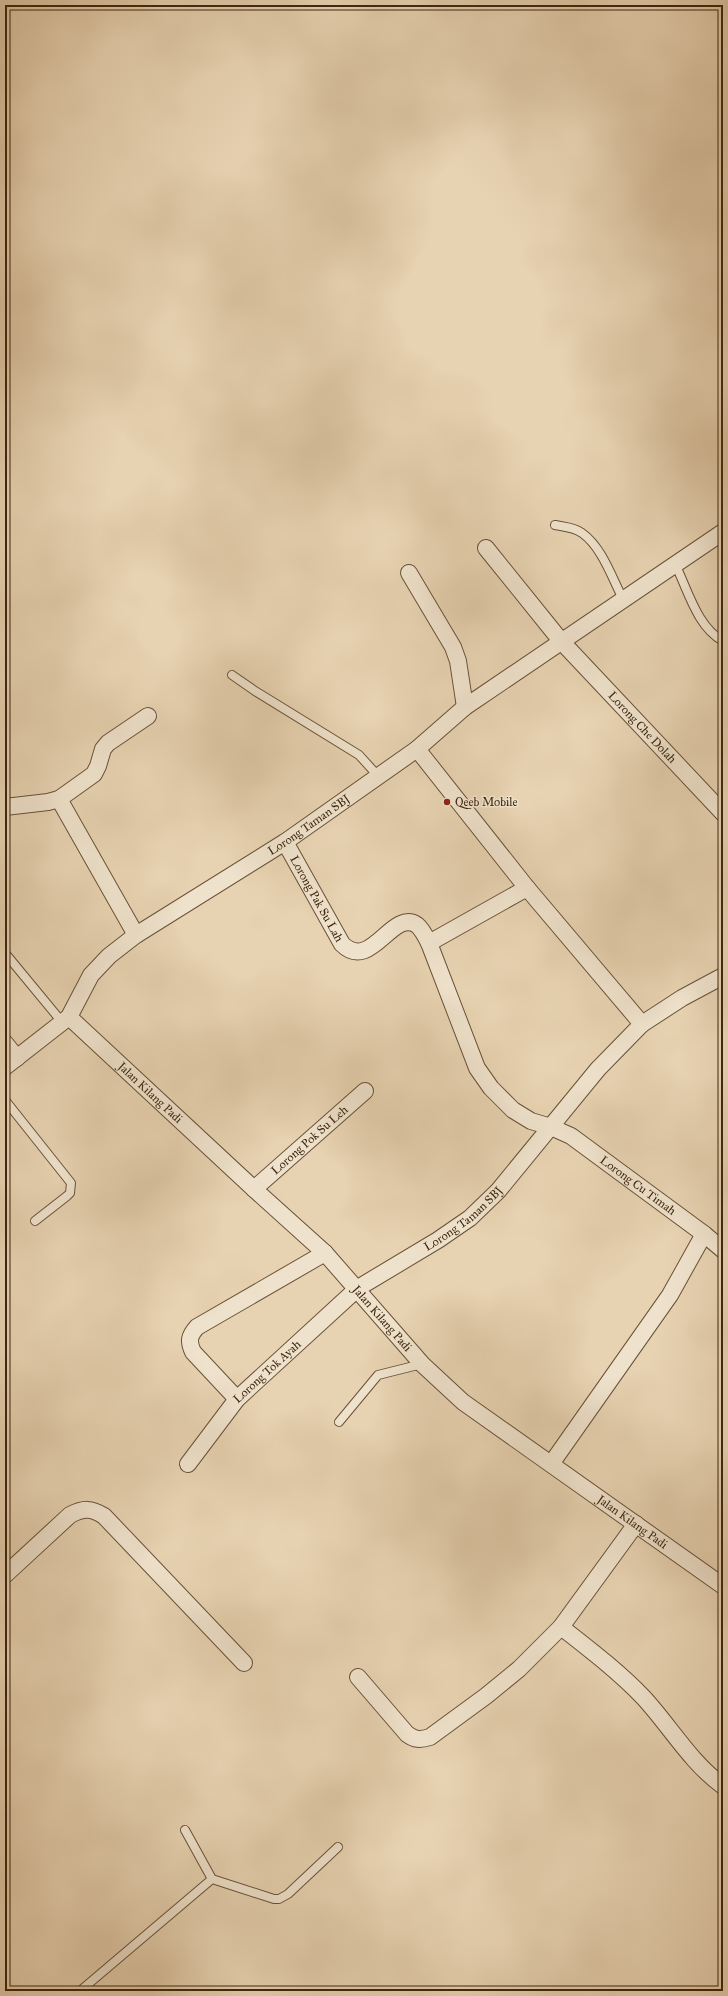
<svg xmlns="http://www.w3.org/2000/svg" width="728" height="1996" viewBox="0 0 728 1996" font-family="'IM FELL Great Primer',serif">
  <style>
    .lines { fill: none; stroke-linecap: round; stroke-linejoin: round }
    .service-casing { stroke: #685138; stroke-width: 10 }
    .minor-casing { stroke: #685138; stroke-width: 18 }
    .service { stroke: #efe2cc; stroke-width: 8 }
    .minor { stroke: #efe2cc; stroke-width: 16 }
    .poi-dot { fill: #8f2418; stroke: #efe2cc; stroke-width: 1.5 }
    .labels { text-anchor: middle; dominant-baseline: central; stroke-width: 3; stroke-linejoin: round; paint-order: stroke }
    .street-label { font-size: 12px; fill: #3d260f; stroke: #efe2cc }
    .poi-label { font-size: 12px; fill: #3d260f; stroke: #efe2cc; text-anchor: start }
  </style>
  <rect width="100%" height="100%" fill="#e7d2b1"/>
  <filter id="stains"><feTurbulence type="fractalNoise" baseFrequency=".005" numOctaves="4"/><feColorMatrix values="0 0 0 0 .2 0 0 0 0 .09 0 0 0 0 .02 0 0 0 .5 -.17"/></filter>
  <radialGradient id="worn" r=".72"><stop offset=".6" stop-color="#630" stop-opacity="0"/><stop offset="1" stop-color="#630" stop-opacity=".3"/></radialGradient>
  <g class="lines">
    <g class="service-casing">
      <path id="service" d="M555,525C564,527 574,527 582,533C602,547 612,578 623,599
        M675,564C688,590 697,627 723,641
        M232,675L255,691L359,755L379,777
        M5,953L62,1022
        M5,1100L71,1183L70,1193L67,1196L35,1221
        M339,1422L378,1375L422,1364
        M185,1830L212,1879L274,1899H279L288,1894L338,1847
        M80,1991L212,1879"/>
    </g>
    <g class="minor-casing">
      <g id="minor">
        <path id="s1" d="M486,548L561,641L723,813"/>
        <path d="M409,573L453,647L458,661L465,707"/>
        <path d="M59,799L136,935"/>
        <path d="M5,807L48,802L59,799L94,774L98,766L103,749L108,743L148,716"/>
        <path id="s2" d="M285,842L342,944C371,973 392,908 417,925C422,929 426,937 429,943L477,1068L491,1088L513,1110L531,1121L551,1127L571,1136L704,1234L723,1250"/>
        <path d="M429,943L527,888"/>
        <path id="s3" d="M69,1017L254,1189L325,1253L422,1364L463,1402L723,1586"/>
        <path d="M642,1024L682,998L723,976"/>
        <path d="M5,1043L17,1058"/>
        <path id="s4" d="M5,1067L69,1017L91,975L109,956L136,935L285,842L417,749L465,707L723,532"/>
        <path id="s5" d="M254,1189L365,1091"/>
        <path d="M237,1399L193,1352C188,1341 189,1336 197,1327L325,1253"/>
        <path id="s6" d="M188,1464L237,1399L358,1288L438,1240L470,1218L498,1191L598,1069L642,1024L527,888L417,749"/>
        <path d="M551,1464L670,1295L704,1234"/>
        <path d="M5,1575L70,1515C84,1508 91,1508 104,1516L244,1663"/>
        <path d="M561,1627C589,1649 618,1671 643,1697C670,1726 690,1762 723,1786"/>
        <path d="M358,1677L407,1734C415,1740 420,1740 430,1737L486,1696L519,1669L561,1627L636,1524"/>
      </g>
    </g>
    <use href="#service" class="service"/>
    <use href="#minor" class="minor"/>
  </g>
  <circle class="poi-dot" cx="447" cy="802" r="4"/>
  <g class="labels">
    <g class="street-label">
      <text stroke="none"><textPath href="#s1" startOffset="238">Lorong Che Dolah</textPath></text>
      <text stroke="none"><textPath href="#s4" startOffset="394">Lorong Taman SBJ</textPath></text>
      <text stroke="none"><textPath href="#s2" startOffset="65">Lorong Pak Su Lah</textPath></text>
      <text stroke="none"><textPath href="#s3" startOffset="111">Jalan Kilang Padi</textPath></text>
      <text stroke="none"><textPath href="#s5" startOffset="74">Lorong Pok Su Leh</textPath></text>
      <text stroke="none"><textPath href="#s2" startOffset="562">Lorong Cu Timah</textPath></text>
      <text stroke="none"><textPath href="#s6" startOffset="372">Lorong Taman SBJ</textPath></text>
      <text stroke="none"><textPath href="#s3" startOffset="435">Jalan Kilang Padi</textPath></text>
      <text stroke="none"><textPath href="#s6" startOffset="122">Lorong Tok Ayah</textPath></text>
      <text stroke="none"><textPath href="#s3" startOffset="759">Jalan Kilang Padi</textPath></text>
    </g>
    <g class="poi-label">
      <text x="455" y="802">Qeeb Mobile</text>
    </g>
  </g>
  <rect width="728" height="1996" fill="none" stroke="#e7d2b1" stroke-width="20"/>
  <rect x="6" y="6" width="716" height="1984" fill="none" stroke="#3d260f" stroke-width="2"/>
  <rect x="10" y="10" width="708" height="1976" fill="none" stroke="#3d260f"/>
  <rect width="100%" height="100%" filter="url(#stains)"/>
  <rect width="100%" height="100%" fill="url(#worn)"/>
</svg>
